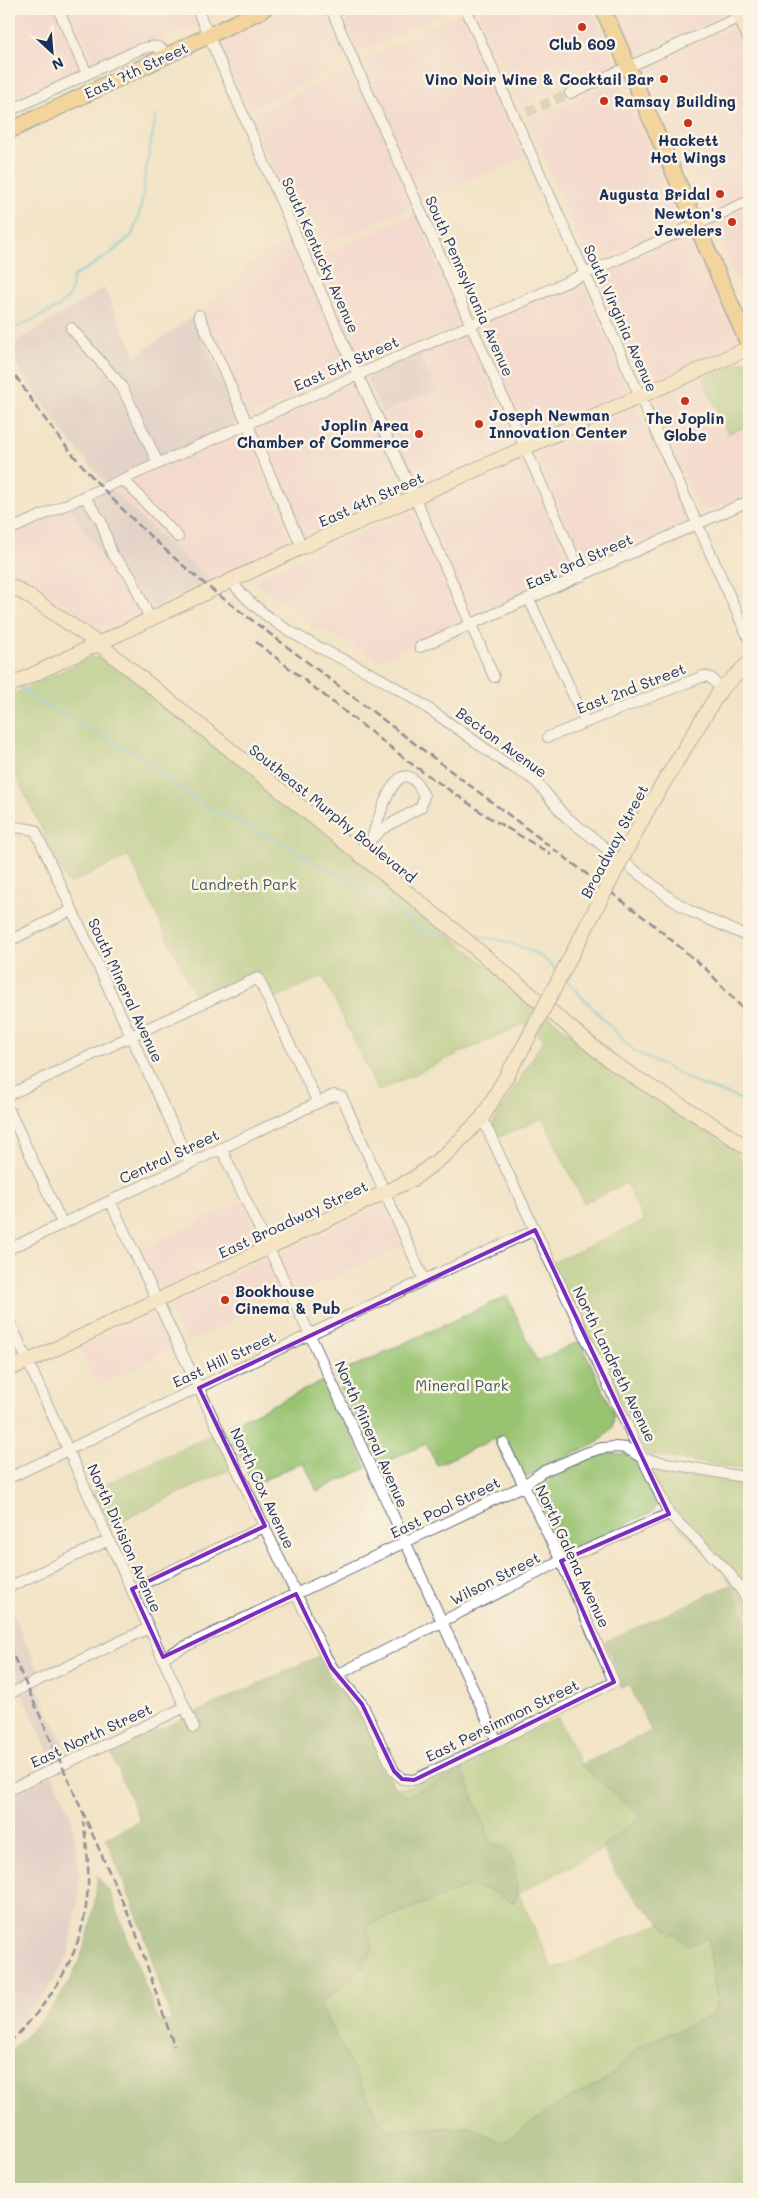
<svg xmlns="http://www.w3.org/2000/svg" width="758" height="2198" viewBox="0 0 758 2198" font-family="Mali,sans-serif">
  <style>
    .built { fill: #f6cfd7 }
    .industrial { fill: #d1bdc9 }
    .green { fill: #98c371; stroke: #5a7968 }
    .forest { fill: #7aa963; stroke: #4a6c60 }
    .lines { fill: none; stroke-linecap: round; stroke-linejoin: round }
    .stream { stroke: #58bfd5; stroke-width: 2.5 }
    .street-tunnel { stroke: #c7c0b1; stroke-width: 10; stroke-dasharray: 10 5; stroke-linecap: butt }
    .street-casing { stroke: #666e82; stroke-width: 12 }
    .secondary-casing { stroke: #666e82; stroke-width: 16 }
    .primary-casing { stroke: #666e82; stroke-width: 18 }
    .street { stroke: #fff; stroke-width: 10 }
    .secondary { stroke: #fae7c3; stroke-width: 14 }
    .primary { stroke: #f3c26a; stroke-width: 15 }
    .rail { stroke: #1b2f5e; stroke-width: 2.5; stroke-dasharray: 8 4; stroke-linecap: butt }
    .secondary-bridge-casing { stroke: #666e82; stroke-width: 16; stroke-linecap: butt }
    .secondary-bridge { stroke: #fae7c3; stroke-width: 14 }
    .marked { fill: none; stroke: #7b2cbf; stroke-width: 4; stroke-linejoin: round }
    .poi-dot { fill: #c8321e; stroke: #fcf5e5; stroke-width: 2 }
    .labels { text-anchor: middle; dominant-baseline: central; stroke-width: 5; stroke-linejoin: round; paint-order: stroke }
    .poi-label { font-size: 15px; font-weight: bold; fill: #1b2f5e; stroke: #fcf5e5; text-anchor: end }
    .street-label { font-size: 15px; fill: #1b2f5e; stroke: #fcf5e5 }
    .park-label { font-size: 15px; fill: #405b64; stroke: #fcf5e5 }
  </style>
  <rect width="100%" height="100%" fill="#fcf5e5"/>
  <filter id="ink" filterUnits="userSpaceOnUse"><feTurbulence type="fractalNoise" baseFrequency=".02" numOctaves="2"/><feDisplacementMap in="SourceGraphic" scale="10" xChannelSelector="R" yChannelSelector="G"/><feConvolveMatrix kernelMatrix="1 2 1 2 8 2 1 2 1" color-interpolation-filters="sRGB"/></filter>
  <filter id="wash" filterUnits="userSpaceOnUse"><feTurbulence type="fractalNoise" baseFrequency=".0096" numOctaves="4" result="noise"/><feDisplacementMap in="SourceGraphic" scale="20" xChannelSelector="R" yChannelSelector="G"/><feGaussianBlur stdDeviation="1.12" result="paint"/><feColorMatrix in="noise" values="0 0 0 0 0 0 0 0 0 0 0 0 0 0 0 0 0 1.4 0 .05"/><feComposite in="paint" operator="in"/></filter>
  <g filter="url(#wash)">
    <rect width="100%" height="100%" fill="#f2e4c6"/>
    <path class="built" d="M9,9H55L84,72L9,107Z
      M70,9H190L196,22L193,27L154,44L97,64L92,59Z
      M285,9H324L347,59L253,108H248L218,45L219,41Z
      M341,9H454L359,53Z
      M476,9H591L614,60V65L521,106Z
      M616,9H731L727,14L639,54L634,50Z
      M458,13L462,14L524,155L521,158L313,250L309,249L252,120L253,116Z
      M735,27L739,28L749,50V194L707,212L643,69Z
      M620,79L685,221L683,225L590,265L528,121L531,118Z
      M749,206V310L713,225L715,221Z
      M416,213L460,320L455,326L362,365L359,362L313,259Z
      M687,234L693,237L741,343L646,386L642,384L595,277L597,274Z
      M292,238L349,370L346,374L251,416L247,414L202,309L241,277L244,267Z
      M577,283L583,286L629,391L626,395L530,437L527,435L481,328L484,324Z
      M467,333L515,440L514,444L417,488L382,413L435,390L419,353Z
      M703,378L728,434L749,425V494L702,513L699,511L652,403L655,399Z
      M352,383L357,385L404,491L305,536L301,533L256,428L258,425Z
      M633,409L638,410L639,413L686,519L683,523L589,564H584L536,457L537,453Z
      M239,433L248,438L290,539L287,545L210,580L111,489Z
      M521,460L525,464L572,570L569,574L474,615L471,613L424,504L427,501Z
      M70,507L100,555L153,608L109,628L100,629L49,595L9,577V535Z
      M411,511L414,513L462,623L380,660L310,624L252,580Z
      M242,1201L259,1242L163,1288H159L139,1250Z
      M378,1206L385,1210L402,1246L296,1295L279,1258L280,1254Z
      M265,1259L270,1260L287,1295L185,1343L169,1309L171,1304Z
      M151,1313H154L157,1316L173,1350L98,1385L79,1347Z"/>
    <path class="industrial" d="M104,288L136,356L193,316L239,420L237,423L105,483L62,431L9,353V346Z
      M419,353L436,390L382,413L367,380L368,377Z
      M111,489L156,532L210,580L153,608L100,555L70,507Z
      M9,1606L40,1673L21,1682L9,1657Z
      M37,1687L69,1757L54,1763L22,1694Z
      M53,1775L70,1813L74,1829L79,1869V1896L68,1957L45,1994L9,2032V1796Z"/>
    <path class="green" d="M744,361H747L749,365V425L728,434L703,378Z
      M100,657L109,660L362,863L584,1045L733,1150L749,1168V1470L647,1454L552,1263L644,1221L626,1183L584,1203L543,1118L495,1139L492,1131L494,1121L544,1039L523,1024L378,1091L323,976L275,998C269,987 266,973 252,975L197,1000L129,856L68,884L9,761V696L90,658Z
      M507,1296L537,1361L580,1341L612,1409L614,1416L612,1428L599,1442L529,1476L516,1484L494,1439L437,1465L426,1444L377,1466L335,1375Z
      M327,1379L367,1468L317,1491L303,1462L253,1485L226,1427Z
      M214,1434L231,1469L110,1526L93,1490Z
      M611,1453L628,1455L637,1463L656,1504L654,1511L564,1553L560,1548L532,1493V1487C543,1472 593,1456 611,1453Z
      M659,1468L749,1486V1614L723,1571L682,1530L650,1474Z
      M558,1718L581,1765L642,1817L603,1845L604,1849L518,1893L553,1970L661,1923L671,1934L708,1938L717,2003L711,2016L638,2047L608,2078L554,2107L501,2144L470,2127L389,2130L379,2119L320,2004C341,1987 364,1973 373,1947L365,1926L467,1887L489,1890L514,1903C523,1884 511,1864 503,1846L491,1843L463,1771L408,1795H403L395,1788H404L418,1784Z"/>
    <path class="forest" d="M730,1585L749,1621V2189H9V2052C28,2032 53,2011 67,1986C85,1953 96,1913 97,1876L110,1893L160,2024L171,2020L142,1928L106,1838L140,1821L112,1755L114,1750L319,1656L330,1680L355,1706L361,1717L395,1788L403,1795H408L463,1771L491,1843C494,1844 500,1844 503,1846C517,1855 519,1890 514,1903L489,1890L467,1887L365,1926L373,1947C364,1973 341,1987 320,2004L379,2119L389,2130L470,2127L501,2143L554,2107L608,2078L638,2047L711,2016L717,2003L708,1938L689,1946C662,1927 608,1877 603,1845L641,1817L581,1765L651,1731L629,1684L621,1688L620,1678L605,1642Z"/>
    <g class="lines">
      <path class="stream" d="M9,331L57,308L70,296L73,277L111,253L132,235L141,208L146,169L156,116
        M20,687L36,700L137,755L200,803L291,848L389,905L421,930L449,933
        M467,935C499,938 535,947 558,971
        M565,979L633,1050L701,1085L749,1102"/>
    </g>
  </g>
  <g filter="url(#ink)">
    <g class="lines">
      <path class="street-tunnel" d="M527,112L570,93"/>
      <g class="street-casing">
        <path id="street" d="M58,9L87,74
          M197,9L347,352L415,498L494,677
          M331,9L582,576
          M466,9L749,639
          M570,93L749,13
          M9,111L138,50C150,46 159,43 167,55
          M199,315L302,547
          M71,328L121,385L158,463
          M123,479L178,537
          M84,496L101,521L112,554L131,577L150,619
          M9,530L749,201
          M230,580C273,634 331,650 388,683C429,707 466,735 504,762C514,769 528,774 536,782C547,793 555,806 566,817L671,899L692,912L749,937
          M529,599L585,721
          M420,647L749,501
          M548,737L704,676L711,678L721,689
          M9,826L35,830L190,1163
          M357,853L382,829L421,807L424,796C400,742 380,814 373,835
          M9,941L72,910
          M9,1095L131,1036L258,978L318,1103
          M9,1110L62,1223
          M482,1118L669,1514L728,1571L749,1602
          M221,1148L310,1335L497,1741
          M110,1201L326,1657L337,1675L362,1704L394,1771L402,1779L414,1780L497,1741L614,1682L561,1561L503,1443
          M9,1249L334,1095L342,1097L424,1280
          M9,1320L194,1727
          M9,1478L424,1280L535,1230
          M9,1587L109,1540
          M132,1589L265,1526
          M163,1657L523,1486L542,1472L586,1453L602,1448L616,1447L626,1448L644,1459L749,1478
          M337,1675L561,1561L669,1514
          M9,1694L149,1628
          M9,1790L185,1707"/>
      </g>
      <g class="secondary-casing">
        <path id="secondary" d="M737,9L749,36
          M9,585L27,595L99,644L450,927L609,1060C655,1092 704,1117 749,1149
          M9,686L302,547L749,348
          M650,805L721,689L749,663
          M9,1369L38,1357L413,1179L445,1155L482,1118L524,1046"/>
      </g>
      <g class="primary-casing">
        <path id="primary" d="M603,9L749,346
          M9,131L264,9"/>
      </g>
      <use href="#street" class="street"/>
      <use href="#secondary" class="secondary"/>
      <use href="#primary" class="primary"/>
      <path class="rail" d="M9,366C24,388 38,411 55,432C100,491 154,542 211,589L650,922L707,970L749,1015
        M256,642L413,765L490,818L551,854
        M9,1646L135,1930L174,2046
        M9,2043C75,1978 100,1915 83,1822"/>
      <g class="secondary-bridge-casing">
        <path id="secondary-bridge" d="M524,1046L650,805"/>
      </g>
      <use href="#secondary-bridge" class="secondary-bridge"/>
    </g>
  </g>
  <path d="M0 0H758V2198H0ZM535,1230L669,1514L561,1561L614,1682L414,1780L402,1779L394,1771L362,1704L331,1667L296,1594L163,1657L132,1589L265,1526L199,1388Z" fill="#f2e4c6" fill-opacity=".55" fill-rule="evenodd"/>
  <path class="marked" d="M535,1230L669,1514L561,1561L614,1682L414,1780L402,1779L394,1771L362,1704L331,1667L296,1594L163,1657L132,1589L265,1526L199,1388Z"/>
  <g class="poi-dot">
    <circle cx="582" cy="27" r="5"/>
    <circle cx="664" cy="79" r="5"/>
    <circle cx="604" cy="101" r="5"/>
    <circle cx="688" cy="123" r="5"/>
    <circle cx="720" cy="194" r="5"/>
    <circle cx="732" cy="222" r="5"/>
    <circle cx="685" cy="401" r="5"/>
    <circle cx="479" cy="424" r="5"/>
    <circle cx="419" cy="434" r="5"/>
    <circle cx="225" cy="1300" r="5"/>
  </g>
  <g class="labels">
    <g class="poi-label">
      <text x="582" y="44" text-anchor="middle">Club 609</text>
      <text x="654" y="79">Vino Noir Wine &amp; Cocktail Bar</text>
      <text x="614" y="101" text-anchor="start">Ramsay Building</text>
      <text x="688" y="140" text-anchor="middle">Hackett<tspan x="688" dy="17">Hot Wings</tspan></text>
      <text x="710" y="194">Augusta Bridal</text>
      <text x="722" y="213">Newton's<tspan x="722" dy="17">Jewelers</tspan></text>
      <text x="489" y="415" text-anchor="start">Joseph Newman<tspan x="489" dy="17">Innovation Center</tspan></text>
      <text x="685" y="418" text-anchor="middle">The Joplin<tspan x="685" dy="17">Globe</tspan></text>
      <text x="409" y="425">Joplin Area<tspan x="409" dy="17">Chamber of Commerce</tspan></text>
      <text x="235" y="1291" text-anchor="start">Bookhouse<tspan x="235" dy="17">Cinema &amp; Pub</tspan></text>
    </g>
    <g class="street-label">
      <text transform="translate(136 70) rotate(-25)">East 7th Street</text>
      <text transform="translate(321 255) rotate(66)">South Kentucky Avenue</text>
      <text transform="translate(470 286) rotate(66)">South Pennsylvania Avenue</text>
      <text transform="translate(621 318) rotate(66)">South Virginia Avenue</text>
      <text transform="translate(346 363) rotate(-24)">East 5th Street</text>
      <text transform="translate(371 499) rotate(-24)">East 4th Street</text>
      <text transform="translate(579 561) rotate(-24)">East 3rd Street</text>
      <text transform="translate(631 688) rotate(-21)">East 2nd Street</text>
      <text transform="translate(502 742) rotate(36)">Becton Avenue</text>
      <text transform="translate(333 813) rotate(39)">Southeast Murphy Boulevard</text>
      <text transform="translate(614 841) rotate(-62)">Broadway Street</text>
      <text transform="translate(126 990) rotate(65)">South Mineral Avenue</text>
      <text transform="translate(169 1156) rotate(-25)">Central Street</text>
      <text transform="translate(293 1219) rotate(-25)">East Broadway Street</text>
      <text transform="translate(224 1359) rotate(-25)">East Hill Street</text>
      <text transform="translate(615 1364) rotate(64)">North Landreth Avenue</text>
      <text transform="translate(372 1434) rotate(66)">North Mineral Avenue</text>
      <text transform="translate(263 1488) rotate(65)">North Cox Avenue</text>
      <text transform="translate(445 1507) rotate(-26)">East Pool Street</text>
      <text transform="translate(125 1538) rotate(66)">North Division Avenue</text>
      <text transform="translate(573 1556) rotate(65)">North Galena Avenue</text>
      <text transform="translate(495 1578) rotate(-27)">Wilson Street</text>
      <text transform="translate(502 1720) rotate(-26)">East Persimmon Street</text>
      <text transform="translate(91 1735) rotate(-25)">East North Street</text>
    </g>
    <g class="park-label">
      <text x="244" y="884">Landreth Park</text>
      <text x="462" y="1385">Mineral Park</text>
    </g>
  </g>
  <rect width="758" height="2198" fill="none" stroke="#fcf5e5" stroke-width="30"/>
  <g transform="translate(52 52) rotate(154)" stroke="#fcf5e5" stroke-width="4" paint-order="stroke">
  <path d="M0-4L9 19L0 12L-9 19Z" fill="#1b2f5e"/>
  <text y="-8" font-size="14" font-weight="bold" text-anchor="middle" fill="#1b2f5e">N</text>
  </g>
</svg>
